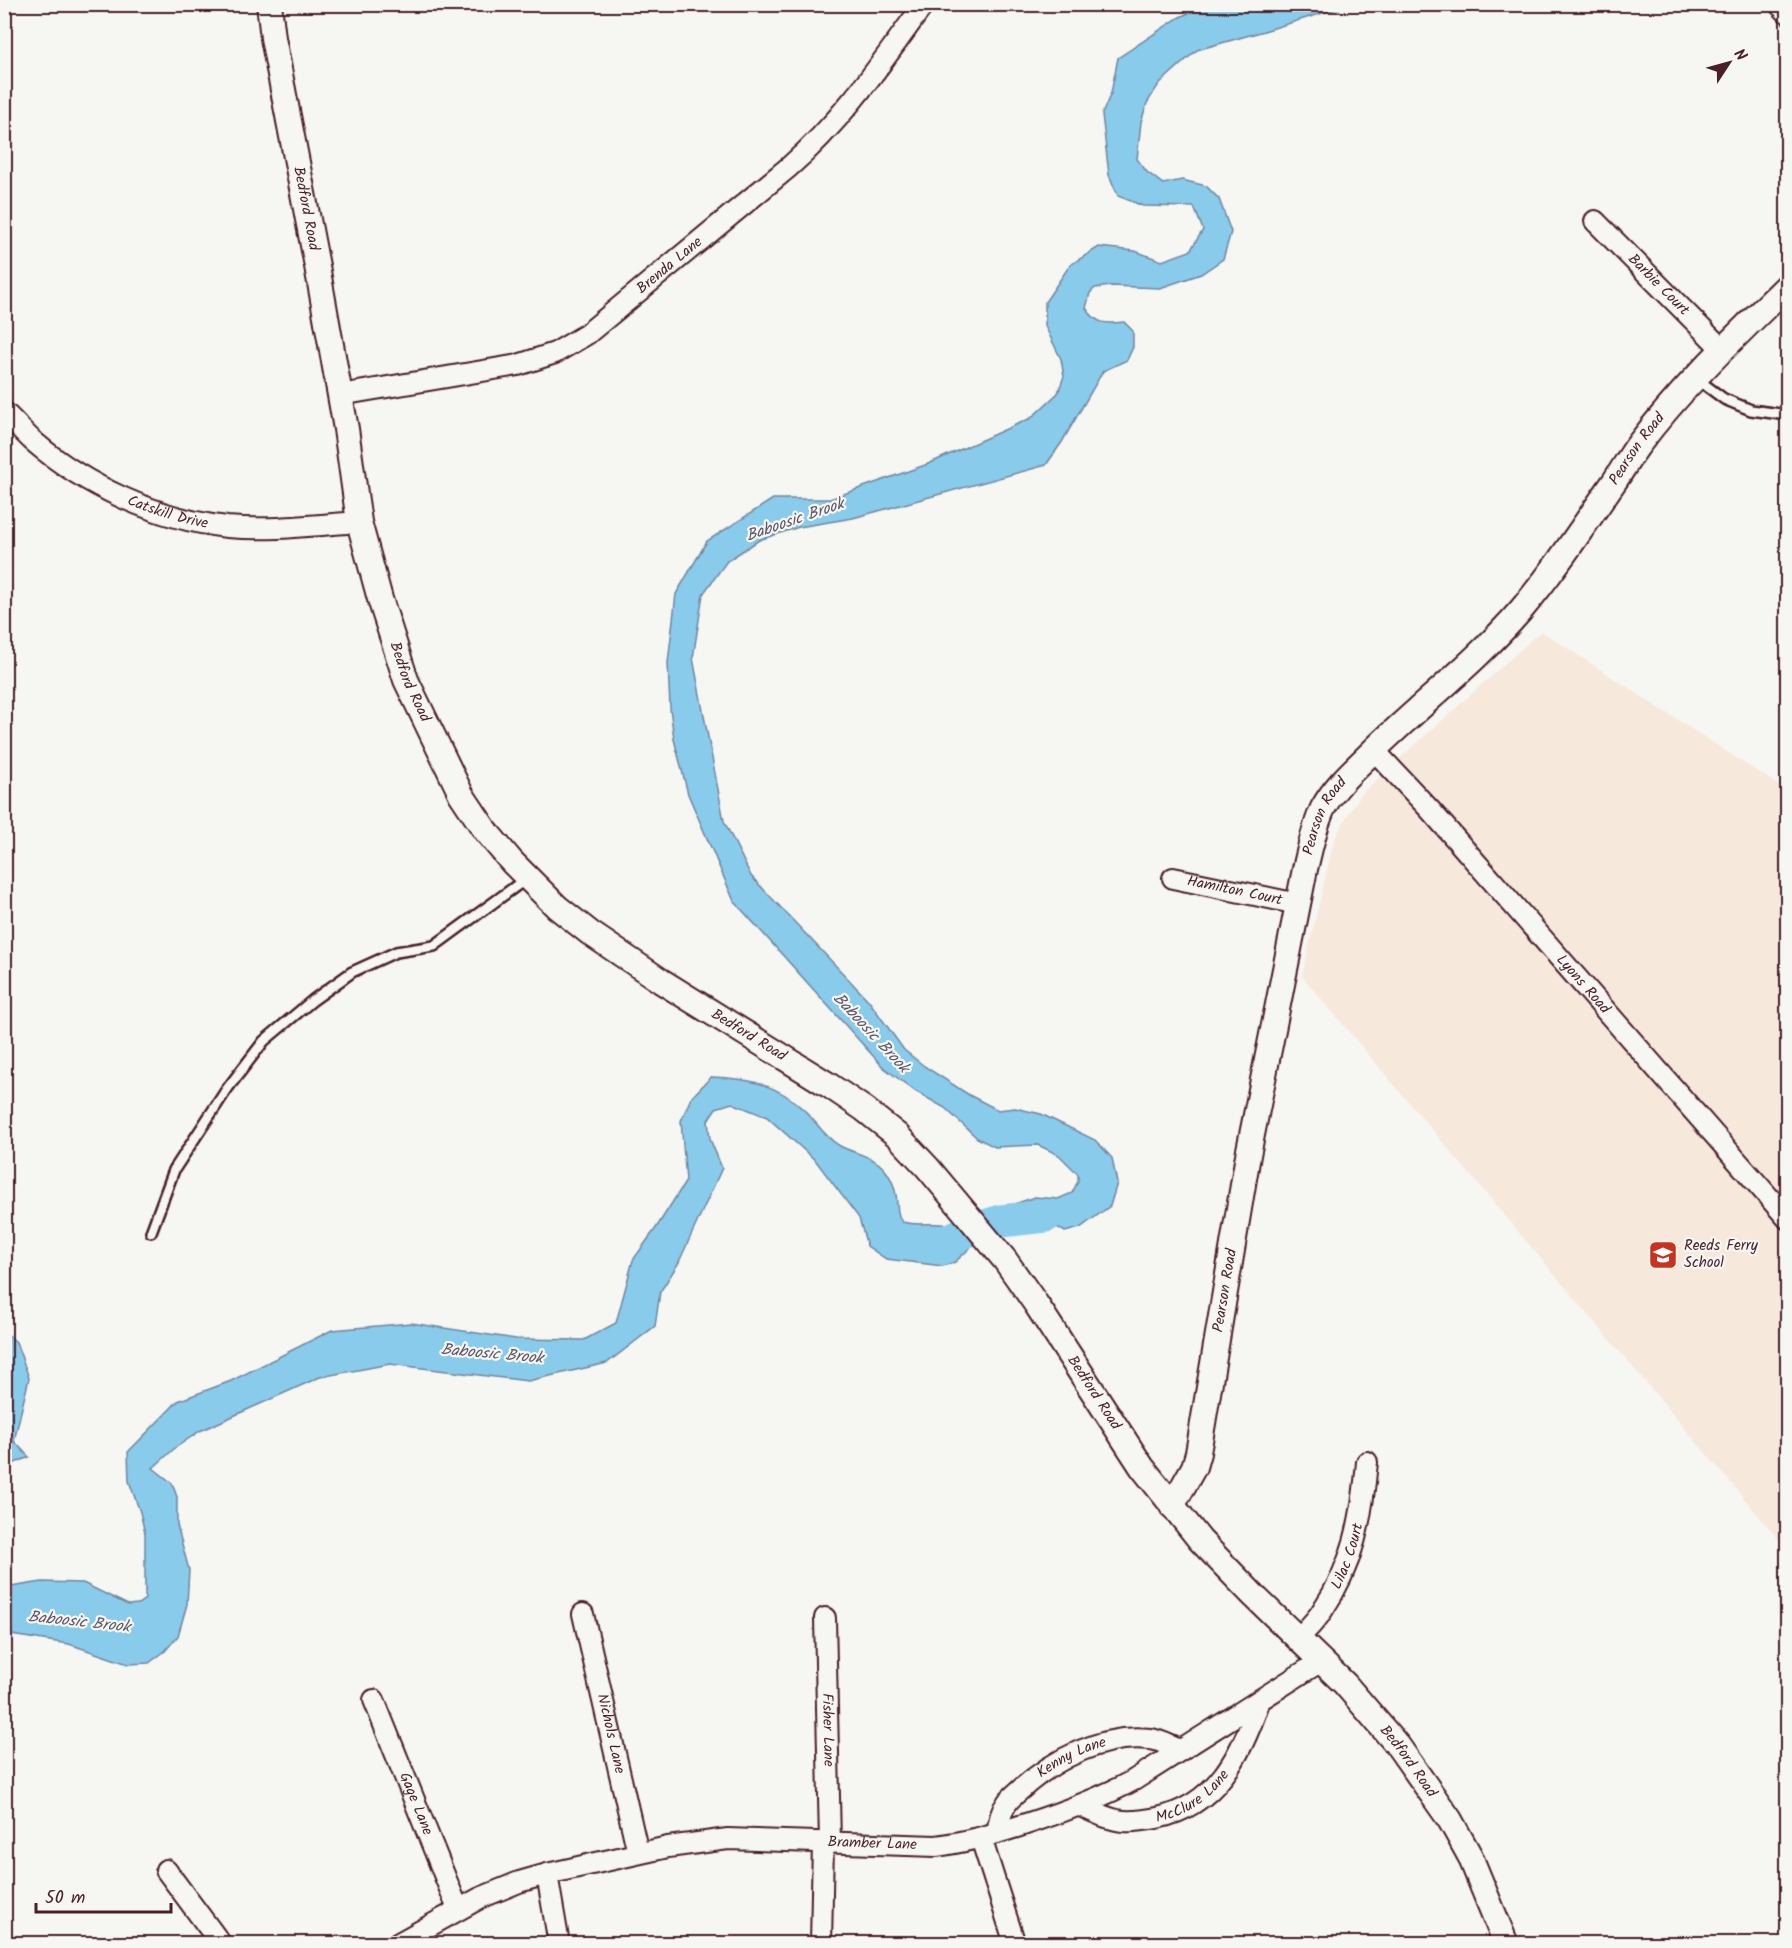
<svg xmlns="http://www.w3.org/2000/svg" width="1792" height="1948" viewBox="0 0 1792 1948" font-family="Kalam,sans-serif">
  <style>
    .built { fill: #f6e9db }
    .water { fill: #89cbeb; stroke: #70869e; stroke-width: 1.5 }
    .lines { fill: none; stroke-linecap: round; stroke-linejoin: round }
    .river { stroke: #89cbeb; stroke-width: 33 }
    .service-casing { stroke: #4a1f2b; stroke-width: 14 }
    .minor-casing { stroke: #4a1f2b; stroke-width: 24 }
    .tertiary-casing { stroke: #4a1f2b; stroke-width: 28 }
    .service { stroke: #f6f6f2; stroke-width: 9 }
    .minor { stroke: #f6f6f2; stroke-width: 20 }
    .tertiary { stroke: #f6f6f2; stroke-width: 24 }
    .labels { text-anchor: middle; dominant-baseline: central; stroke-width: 4.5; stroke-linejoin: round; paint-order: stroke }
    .street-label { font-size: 15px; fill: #4a1f2b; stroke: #f6f6f2 }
    .poi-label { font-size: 15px; fill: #4a1f2b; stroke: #f6f6f2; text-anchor: start }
    .water-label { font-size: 16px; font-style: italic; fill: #5d5365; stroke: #f6f6f2 }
  </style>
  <rect width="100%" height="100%" fill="#f6f6f2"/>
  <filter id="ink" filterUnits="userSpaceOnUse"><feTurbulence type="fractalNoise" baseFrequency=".0167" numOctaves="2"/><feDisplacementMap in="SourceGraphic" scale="12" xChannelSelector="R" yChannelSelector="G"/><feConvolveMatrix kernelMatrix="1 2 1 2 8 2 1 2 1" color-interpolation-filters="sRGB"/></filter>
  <g filter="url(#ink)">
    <path class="built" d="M1541,631L1787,791V1535L1780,1541L1302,976L1334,840L1347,816L1363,792Z"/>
    <path class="water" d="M1205,5H1349L1264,31L1197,50L1159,84L1147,103L1141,122L1137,159L1147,172L1163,184L1182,180L1206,186L1219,199L1231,232L1223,259L1201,274L1160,288L1111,286L1095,288L1090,293L1086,308C1097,325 1106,324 1124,322L1133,331V347L1127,360L1103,371L1062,442L1046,465L853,518L799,527L759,540L727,561L703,594L693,658L724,821L751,876L869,1001L904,1050L924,1066L969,1095L998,1110L1015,1108L1041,1114L1095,1140L1112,1158L1117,1183L1110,1206L1080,1228L1065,1232L1052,1224L1018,1231L1001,1221L1000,1209L1035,1197L1058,1199L1072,1193L1078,1181V1174L1059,1155L1038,1145L995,1147L977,1138L945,1108L915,1091L883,1067L734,901L688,794L674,739L670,708L668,663L676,594L707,541L773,499H830L928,464L1031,418L1058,393L1064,376L1061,359L1045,326V302L1070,265L1099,247L1135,251L1162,261L1190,251L1203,230L1194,207L1143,206L1118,196L1109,175L1102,114L1111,93L1118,58L1178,18Z
      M711,1077C747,1078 778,1084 804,1110C816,1121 825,1138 840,1146C857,1155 877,1156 888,1174C891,1179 895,1189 896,1195C898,1205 896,1214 902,1222C927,1228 940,1217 965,1232L970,1248L955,1262L943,1266L886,1259L867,1246L859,1218L816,1161L767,1117L732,1103L716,1108L708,1120L710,1139L722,1168L678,1264L660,1292L655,1326L607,1363L528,1381L390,1364L320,1377L200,1431L175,1448L153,1468L172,1483L177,1497V1525L189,1570L187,1604L178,1636L165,1651L149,1663L128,1664L69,1644L5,1634V1588L42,1582L83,1583L128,1605L138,1604L145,1599V1533L140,1512L129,1481L128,1452L178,1401L231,1381L332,1330L411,1323L516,1339L584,1340L616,1323L633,1260L656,1228L686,1181L681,1121L691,1098Z
      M4,1331L16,1342L29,1378L14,1441L29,1457L13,1464L5,1460Z"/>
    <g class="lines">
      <path class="river" d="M922,1243H944L965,1232L1001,1221L1046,1216"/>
      <g class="service-casing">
        <path id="service" d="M1697,379L1724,399L1751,410L1788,415
          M151,1232L174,1170L227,1089L264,1041L313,1000L352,972L396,952L434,946L527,878"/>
      </g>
      <g class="minor-casing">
        <g id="minor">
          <path d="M1779,4L1788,13"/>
          <path id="s1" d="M1595,221L1722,349"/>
          <path id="s2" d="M340,395L518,365L555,353L587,334L789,167C843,120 882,62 924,4"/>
          <path id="s3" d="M4,412C14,421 23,432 33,441C86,487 158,519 227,527C271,531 316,525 359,522"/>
          <path id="s4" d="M1374,750L1432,812L1788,1219"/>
          <path id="s5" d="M1173,878L1298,904"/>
          <path id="s6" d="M583,1614L638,1853"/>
          <path id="s7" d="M825,1618L830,1842"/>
          <path id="s8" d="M1298,1639C1306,1630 1316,1621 1322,1611C1354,1564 1362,1518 1367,1462"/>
          <path id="s9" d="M374,1700L458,1909"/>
          <path id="s10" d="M1080,1806C1094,1812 1109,1820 1124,1821C1135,1822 1146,1820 1157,1818C1216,1806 1242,1754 1259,1702"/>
          <path id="s11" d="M997,1833C999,1823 1000,1812 1007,1803C1010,1798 1016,1794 1020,1790C1053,1760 1103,1733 1150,1739C1160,1740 1170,1746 1180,1750"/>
          <path d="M981,1838L1015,1944"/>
          <path d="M166,1870L221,1944"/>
          <path d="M547,1874L559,1944"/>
          <path id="s12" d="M397,1944L480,1898L519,1882L547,1874L668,1847L728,1839L936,1846C967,1842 996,1834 1026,1824C1063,1812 1099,1799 1134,1780L1321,1661"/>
          <path d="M821,1944L823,1842"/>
        </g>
      </g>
      <g class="tertiary-casing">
        <g id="tertiary">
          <path id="s13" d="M269,4L273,38L317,266L346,429L359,522L380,599L406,680L461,794L485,830L512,862L557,907L590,933L661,981L830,1086L864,1109L898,1136L928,1168L1005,1260L1036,1304L1142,1467L1200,1540L1253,1595L1345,1684L1398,1746L1450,1820L1470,1856L1506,1944"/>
          <path id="s14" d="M1172,1506L1194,1467L1198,1453L1248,1155L1305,869C1310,849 1314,827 1323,808C1336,784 1358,766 1377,747C1425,701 1477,661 1521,610C1555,570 1584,525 1614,482C1623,469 1630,456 1639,444C1683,386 1736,336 1788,285"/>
        </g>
      </g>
      <use href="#service" class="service"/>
      <use href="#minor" class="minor"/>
      <use href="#tertiary" class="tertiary"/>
    </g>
  </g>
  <defs>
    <g id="school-square" transform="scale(1.5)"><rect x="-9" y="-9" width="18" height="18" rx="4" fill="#c8321e" stroke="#f6f6f2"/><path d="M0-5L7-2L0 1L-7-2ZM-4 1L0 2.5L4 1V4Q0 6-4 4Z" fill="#fff"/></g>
  </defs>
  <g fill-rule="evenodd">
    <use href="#school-square" x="1663" y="1255"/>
  </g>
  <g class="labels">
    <g class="street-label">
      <text stroke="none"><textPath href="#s13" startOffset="208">Bedford Road</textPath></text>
      <text stroke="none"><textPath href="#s2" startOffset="364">Brenda Lane</textPath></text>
      <text stroke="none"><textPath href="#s1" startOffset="90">Barbie Court</textPath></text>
      <text stroke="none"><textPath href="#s14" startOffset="1196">Pearson Road</textPath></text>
      <text stroke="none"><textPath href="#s3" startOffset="195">Catskill Drive</textPath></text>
      <text stroke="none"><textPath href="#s13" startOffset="694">Bedford Road</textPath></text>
      <text stroke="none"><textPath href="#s14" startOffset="710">Pearson Road</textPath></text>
      <text stroke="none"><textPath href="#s5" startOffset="63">Hamilton Court</textPath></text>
      <text stroke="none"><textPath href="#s4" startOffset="314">Lyons Road</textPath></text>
      <text stroke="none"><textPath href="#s13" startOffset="1197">Bedford Road</textPath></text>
      <text stroke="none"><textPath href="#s14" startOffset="224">Pearson Road</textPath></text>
      <text stroke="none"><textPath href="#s13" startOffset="1701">Bedford Road</textPath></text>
      <text stroke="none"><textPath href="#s8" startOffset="98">Lilac Court</textPath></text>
      <text stroke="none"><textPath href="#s7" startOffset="112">Fisher Lane</textPath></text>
      <text stroke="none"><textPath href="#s6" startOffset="123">Nichols Lane</textPath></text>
      <text stroke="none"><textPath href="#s11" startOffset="112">Kenny Lane</textPath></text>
      <text stroke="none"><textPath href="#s13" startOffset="2187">Bedford Road</textPath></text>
      <text stroke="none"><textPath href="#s10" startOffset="122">McClure Lane</textPath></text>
      <text stroke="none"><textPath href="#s9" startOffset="112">Gage Lane</textPath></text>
      <text stroke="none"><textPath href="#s12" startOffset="495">Bramber Lane</textPath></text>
    </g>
    <g class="poi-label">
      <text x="1684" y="1246">Reeds Ferry<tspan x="1684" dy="17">School</tspan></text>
    </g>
    <g class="water-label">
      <text transform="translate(795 520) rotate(-19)">Baboosic Brook</text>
      <text transform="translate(871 1033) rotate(47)">Baboosic Brook</text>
      <text transform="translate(492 1354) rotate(5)">Baboosic Brook</text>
      <text transform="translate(79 1622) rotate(6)">Baboosic Brook</text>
    </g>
  </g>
  <rect width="1792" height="1948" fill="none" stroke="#f6f6f2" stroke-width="24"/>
  <rect x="12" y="12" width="1768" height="1924" fill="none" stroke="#4a1f2b" stroke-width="2" filter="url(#ink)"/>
  <g transform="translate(1729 63) rotate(54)" stroke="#f6f6f2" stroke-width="4.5" paint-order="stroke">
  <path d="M0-4.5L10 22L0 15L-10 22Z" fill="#4a1f2b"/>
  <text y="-9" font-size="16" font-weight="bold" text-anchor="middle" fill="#4a1f2b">N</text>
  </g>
  <path d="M36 1903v9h135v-9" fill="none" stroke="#4a1f2b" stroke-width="3"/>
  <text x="45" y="1903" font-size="18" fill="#4a1f2b" stroke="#f6f6f2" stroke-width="4.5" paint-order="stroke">50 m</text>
</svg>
